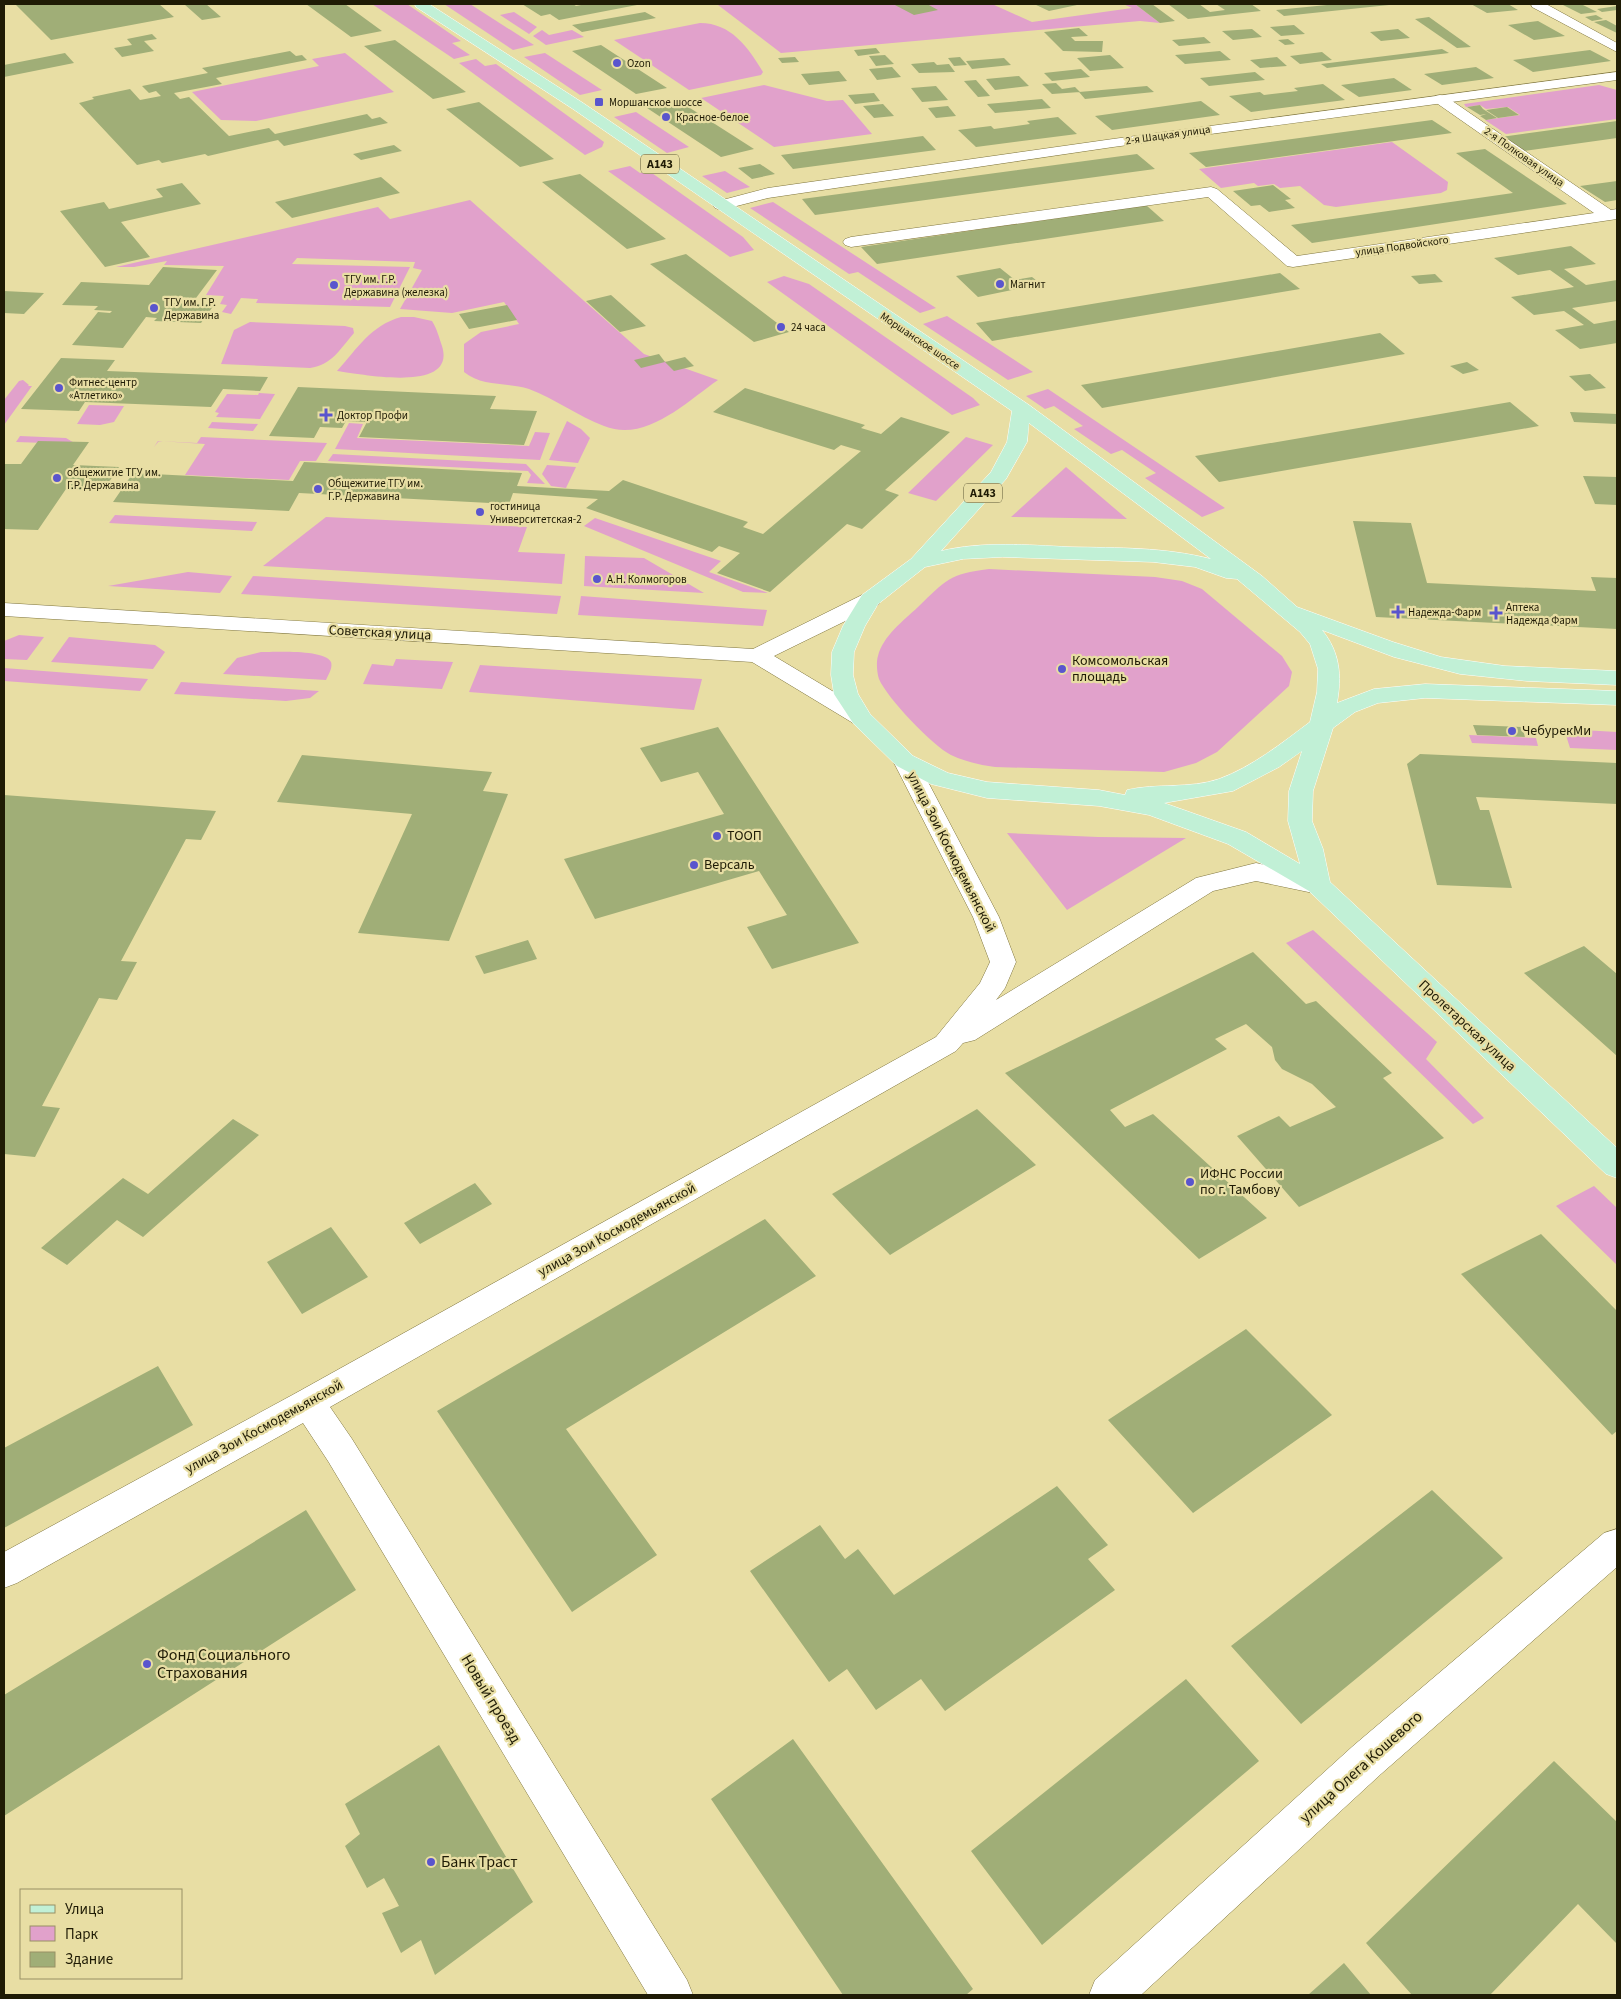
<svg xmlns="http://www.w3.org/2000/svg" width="1621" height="1999" viewBox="0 0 1621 1999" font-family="'Source Sans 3',sans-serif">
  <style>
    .green { fill: #e1a1cb }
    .building { fill: #a0ae77 }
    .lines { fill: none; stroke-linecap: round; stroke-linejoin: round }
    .minor-casing { stroke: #7f753e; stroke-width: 1 }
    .tertiary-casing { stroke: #7f753e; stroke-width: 1 }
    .secondary-casing { stroke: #7f753e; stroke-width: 1 }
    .primary-casing { stroke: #fff; stroke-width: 1 }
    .minor { fill: #fff; fill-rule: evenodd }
    .tertiary { fill: #fff; fill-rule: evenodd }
    .secondary { fill: #fff; fill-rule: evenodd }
    .primary { fill: #c1f0d6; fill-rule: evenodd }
    .poi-dot { fill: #5a55cd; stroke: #e8dea4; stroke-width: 2 }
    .labels { text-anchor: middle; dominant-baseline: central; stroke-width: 4.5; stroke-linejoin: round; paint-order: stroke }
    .far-poi-label { font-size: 11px; fill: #1f1b05; stroke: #e8dea4; text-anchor: start }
    .far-street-label { font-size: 11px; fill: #1f1b05; stroke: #e8dea4 }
    .shield { fill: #e8dea4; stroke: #5b5635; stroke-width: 1 }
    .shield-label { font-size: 12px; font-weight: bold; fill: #1f1b05 }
    .street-label { font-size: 14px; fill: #1f1b05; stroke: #e8dea4 }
    .poi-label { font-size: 14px; fill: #1f1b05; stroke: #e8dea4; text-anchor: start }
    .near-poi-label { font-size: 16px; fill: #1f1b05; stroke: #e8dea4; text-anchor: start }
    .near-street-label { font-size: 16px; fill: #1f1b05; stroke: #e8dea4 }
  </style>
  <rect width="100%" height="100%" fill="#e8dea4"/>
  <path class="green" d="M372,4H407L461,41L452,43L470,55L454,59Z
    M444,4H470L534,45L513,50Z
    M725,4H992L1032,22L1132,8L1123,4H1135L1160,23L1140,21L781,53L718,5Z
    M514,12L537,27L529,34L500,15Z
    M700,23C731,23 748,47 763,72L761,75L689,90L614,40Z
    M542,30L549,35L572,30L584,37L546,45L533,36Z
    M345,53L394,92L256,121L221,120L192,92L319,66L312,59Z
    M545,53L602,90L580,95L524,57Z
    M476,59L485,66L496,64L604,142L602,147L585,155L459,63Z
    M764,85L827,101L843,100L872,134L774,147L701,98Z
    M1599,85L1617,90V119L1506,134L1485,120L1520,115L1508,107L1486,109L1480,105L1466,107L1464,104Z
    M636,112L689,147L667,153L614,117Z
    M1392,142L1448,182L1447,190L1441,193L1336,207L1324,205L1300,186L1280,188L1274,184L1258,186L1254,183L1221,188L1199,169Z
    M630,166L640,173L649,171L743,237L754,250L730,257L608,171Z
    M725,171L750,187L727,193L702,176Z
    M470,200L644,354L718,380C686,402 646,443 604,426C578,416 555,399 529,389C507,382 482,387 464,372V344L481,332L519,324L504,302L452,313L400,309L422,270L413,268L415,262L297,258L292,264L410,267L390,307L256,303L258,299L241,298L231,314L222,312L227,305L220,304L224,296L206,295L224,266L164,265L167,261L134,267H116L378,207L390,219Z
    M773,202L936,308L920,313L858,272L849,274L750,208Z
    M784,276L809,284L973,398L980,405L952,415L767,282Z
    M947,316L1033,372L1008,380L923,324Z
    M401,317H414L432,321C437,329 439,337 442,346C457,394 361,374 337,371C358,348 370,326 401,317Z
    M250,322L345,326L353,328L354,333C340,349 332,365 310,368L221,364L234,330Z
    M23,380L29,385L28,386H32L4,425V400L19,381Z
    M1048,389L1225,508L1202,517L1145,478L1156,473L1122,450L1111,454L1074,429L1083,426L1054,406L1045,409L1026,396Z
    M259,393L275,394L260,419L216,417L219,413L215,412L227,394L258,395Z
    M89,405L124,406L114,422L100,425L77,424Z
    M567,421L581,429L590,438L578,463L549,460Z
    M212,422L258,424L253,431L208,428Z
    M349,423L363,424L357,438L529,446L535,432L550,433L540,460L335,449Z
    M20,436L66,438L76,444L16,442Z
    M201,437L327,443L316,461H300L289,480L185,475L205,444L159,441L154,447L158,441L197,443Z
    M966,437L993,445L936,501L908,493Z
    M333,454L526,464L545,484L527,483L531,475L528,471L328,461Z
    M547,465L576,467L566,488L551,486L542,474Z
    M1066,467L1127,519L1011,517Z
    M115,515L257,522L252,531L109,523Z
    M326,517L527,527L518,552L565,554L562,584L263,566Z
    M595,518L721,561L709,572L768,593L743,592L584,526Z
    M585,556L644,558L704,593L584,586Z
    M989,569L1155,577L1182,581L1202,589L1282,656L1292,672L1289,686L1217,752L1196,763L1164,772L995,767C980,765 966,762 951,755C933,746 887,698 879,679C877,673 876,662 878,656C883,636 903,621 918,607C946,580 949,574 989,569Z
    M188,572L232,576L220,593L108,586Z
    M253,576L561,596L557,614L241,594Z
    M581,596L767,610L763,626L578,615Z
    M19,635L44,637L27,660L4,659V641Z
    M69,637L155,645L165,652L153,669L51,662Z
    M261,652C274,652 325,649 331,662C333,668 328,675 326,680L223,674L237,658Z
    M396,659L453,662L442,689L363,684L372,664L393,666Z
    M480,665L702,679L694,710L469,692Z
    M4,668L148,679L140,691L4,681Z
    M181,682L319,691L310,698L286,701L174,694Z
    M1564,729L1617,732V750L1570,748Z
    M1469,735L1536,738L1538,746L1472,743Z
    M1007,833L1098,837L1186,838L1067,910Z
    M1313,930L1437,1042L1426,1059L1484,1118L1473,1124L1286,943Z
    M1594,1186L1617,1208V1265L1556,1206Z"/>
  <path class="building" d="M15,4H159L174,17L51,40Z
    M184,4H206L221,17L202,20Z
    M306,4H345L382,31L351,37Z
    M522,4H573L576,6L586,4L637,5L559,20L550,14L541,16Z
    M893,4H927L938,10L914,15Z
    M1034,4H1077V5L1049,11Z
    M1135,4H1152L1175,21L1160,23Z
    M1168,4H1199L1210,12L1225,10L1216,4H1251L1261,11L1188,19Z
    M1337,4L1389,5L1284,16L1276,10Z
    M1471,4H1508L1518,10L1487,13Z
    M1561,4H1581L1597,12L1581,14Z
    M1617,6V10L1602,12L1597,9Z
    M645,12L656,18L582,32L572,25Z
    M1596,15L1603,19L1592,21L1585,17Z
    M1429,17L1471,47L1457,48L1415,19Z
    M1606,20L1617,26V33L1594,22Z
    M1538,21L1565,36L1534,40L1508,25Z
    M1294,25L1305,34L1281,36L1270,27Z
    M1079,28L1088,36L1071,37L1075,41H1103L1102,52L1063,51L1044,32Z
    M1252,29L1262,37L1233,40L1222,31Z
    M1398,29L1410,38L1381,41L1370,32Z
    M152,34L157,39L144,41L154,51L122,57L114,48L132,45L127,39Z
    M1204,37L1211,43L1179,46L1172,40Z
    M1288,39L1295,44L1285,45L1278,40Z
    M395,40L466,92L433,99L364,46Z
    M601,45L667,88L636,94L572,51Z
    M876,48L880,53L858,56L854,50Z
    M1442,49L1449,53L1327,68L1321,64Z
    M1590,50L1611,61L1533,72L1513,60Z
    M290,51L296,56L302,55L307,60L216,78L222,84L174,93L180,99L189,97L229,136L269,128L275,134L367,114L372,119L380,117L388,123L284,146L278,140L208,156L205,154L162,163L159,160L137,165L79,103L94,99L92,97L130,89L140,100L161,96L156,91L149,93L142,86L208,73L202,68Z
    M1220,51L1231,60L1185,64L1175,55Z
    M1322,52L1332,60L1300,64L1290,56Z
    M65,53L74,63L4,77V65Z
    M885,55L894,64L876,66L869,56Z
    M1110,55L1124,68L1090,71L1077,58Z
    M795,57L799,62L782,63L778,58Z
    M960,57L967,65L954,66L948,58Z
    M1277,57L1287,66L1260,68L1250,60Z
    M1004,58L1011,65L972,69L966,61Z
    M934,62L937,65L949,64L955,72L919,73L911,64Z
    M892,67L901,77L877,80L869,69Z
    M1476,67L1494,78L1442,85L1424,74Z
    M1081,69L1090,77L1052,81L1044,73Z
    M839,71L847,81L809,85L801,74Z
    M1255,72L1265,80L1209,86L1200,78Z
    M1019,76L1029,86L995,90L986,79Z
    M1394,78L1412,90L1359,97L1341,85Z
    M976,80L990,96L978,97L964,81Z
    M1056,83L1062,89L1075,87L1080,92L1052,94L1042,84Z
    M1323,84L1345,100L1251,112L1229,96L1260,92L1264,95L1298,91L1294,88Z
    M936,86L948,100L922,102L911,88Z
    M1147,86L1154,92L1085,99L1079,92Z
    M874,93L880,101L855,104L848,95Z
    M1042,99L1051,108L995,113L987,104Z
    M679,101L754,149L721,157L647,108Z
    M1201,101L1220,115L1112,130L1095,116Z
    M479,102L554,159L520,167L446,109Z
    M883,104L894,116L874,118L863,106Z
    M1480,105L1483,109L1497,118L1486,120L1480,116L1486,114L1480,115L1467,107Z
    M948,106L956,116L936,118L928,108Z
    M1507,107L1519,115L1498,118L1486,110Z
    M1058,117L1077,134L976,147L958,130L991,126L994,129L1030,124L1027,121Z
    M1432,120L1452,133L1206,167L1189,153Z
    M1617,121V138L1524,151L1501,137Z
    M923,136L936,150L793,169L781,155Z
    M394,145L402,151L361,160L353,154Z
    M1485,149L1567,204L1312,243L1291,225L1513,193L1456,153Z
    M1137,154L1155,169L815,215L802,199Z
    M760,164L775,174L752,179L738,168Z
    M580,174L666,239L627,249L542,182Z
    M381,177L400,193L292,218L275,202Z
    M1617,181V200L1605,202L1580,186Z
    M182,183L201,204L121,222L150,257L105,267L60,211L104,202L109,209L163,197L156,189Z
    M1273,185L1291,199L1285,200L1295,208L1269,212L1260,205L1251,206L1233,191Z
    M1146,205L1164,221L877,264L861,247Z
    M1571,246L1596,264L1564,269L1586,285L1617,280V301L1572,308L1594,324L1617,320V343L1580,349L1555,330L1584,325L1564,311L1534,315L1511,297L1574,287L1550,270L1518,275L1494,258Z
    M686,254L789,332L754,342L650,264Z
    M163,267L217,270L196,298L177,297L173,303L214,305L201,323L154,321L157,318L146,317L123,348L72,345L98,312L110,313L112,311L94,310L98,306L62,305L81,282L149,285Z
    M1000,268L1015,280L1032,277L1041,284L978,297L956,276Z
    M1280,273L1300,289L992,341L976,323Z
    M1435,274L1443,282L1419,284L1411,276Z
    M4,291L44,293L24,314L4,313Z
    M611,295L646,326L620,332L586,301Z
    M507,305L517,320L469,329L459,314Z
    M1380,333L1405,354L1102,408L1081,385Z
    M659,354L665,362L641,368L634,360Z
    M685,357L694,366L674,371L665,362Z
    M61,358L115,360L107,371L268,377L260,391L223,389L211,407L85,402L79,411L21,409Z
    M1467,362L1479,370L1463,374L1450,366Z
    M1590,374L1606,388L1585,391L1569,376Z
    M298,387L496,396L490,409L537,411L524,445L359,437L367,422L346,421L342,428L320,427L314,438L269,436Z
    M745,388L865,425L861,428L881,434L901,417L950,432L885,490L899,495L862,529L847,524L770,592L717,573L740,553L719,546L712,552L586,508L598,499L513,493L509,504L299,493L289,511L113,502L133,473L293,481L304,462L522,473L517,486L609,491L623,480L748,522L743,527L763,534L861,451L841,445L834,450L713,412Z
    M1510,402L1539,426L1219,482L1195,456Z
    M1570,412L1617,414V424L1574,422Z
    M38,441L89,442L73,465L119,467L103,491L66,489L38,530L4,529V464H21Z
    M1583,476L1617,477V505L1595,504Z
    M1353,521L1411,523L1427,583L1596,591L1591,577L1617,578V629L1376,617Z
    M1473,725L1522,727L1525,737L1477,735Z
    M718,727L859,943L772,969L747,927L787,915L759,871L595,919L564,859L724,814L698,772L661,782L640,748Z
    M1420,754L1617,763V804L1476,797L1480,810H1489L1512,888L1437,885L1407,764Z
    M302,755L492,772L483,791L508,794L449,941L358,933L412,814L277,802Z
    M4,795L216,811L201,840L186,839L121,961L137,962L117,1000L99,998L42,1106L60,1108L35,1157L4,1154Z
    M528,940L537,959L484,974L475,956Z
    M1584,946L1617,974V1056L1524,973Z
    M1253,952L1306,1004L1316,1001L1392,1073L1383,1078L1444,1138L1299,1207L1237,1136L1279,1116L1290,1127L1336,1107L1312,1084L1282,1069L1275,1060L1272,1047L1246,1024L1215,1039L1227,1049L1110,1110L1125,1127L1153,1114L1267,1218L1199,1259L1005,1073Z
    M977,1109L1036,1165L890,1255L832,1194Z
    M233,1119L259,1135L143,1237L117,1220L67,1265L41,1248L123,1178L148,1194Z
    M475,1183L492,1204L420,1244L404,1223Z
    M765,1219L816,1276L566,1429L657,1555L572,1612L437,1411Z
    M331,1227L368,1277L302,1314L267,1262Z
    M1541,1234L1617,1311V1431L1612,1435L1461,1274Z
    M1246,1329L1332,1415L1193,1513L1108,1420Z
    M158,1366L193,1425L4,1528V1448Z
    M1057,1486L1108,1545L1088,1559L1115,1590L945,1711L921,1679L876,1710L847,1669L829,1682L750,1571L820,1525L845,1559L858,1549L894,1595Z
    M1432,1490L1503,1558L1301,1724L1231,1646Z
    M306,1510L356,1590L4,1816V1695Z
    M1186,1679L1259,1761L1042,1945L971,1851Z
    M793,1739L973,1989L966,1995H843L711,1799Z
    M439,1745L533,1902L435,1975L421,1940L401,1953L382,1913L399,1906L384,1878L367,1888L345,1846L360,1834L345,1804Z
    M1554,1761L1617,1822V1944L1578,1904L1490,1995H1412L1366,1943Z
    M1344,1963L1371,1995H1308Z"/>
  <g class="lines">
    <g class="minor-casing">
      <path id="minor" d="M1531,4H1546L1617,43V52L1532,7Z
        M1440,95L1445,96L1611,210L1617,209V219L1293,267L1287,266L1208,197L851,247L845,245L843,242L845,239L851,237L1211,187L1217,189L1297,256L1594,213L1435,102L1433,99L1435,96Z
        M905,753L913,756L917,761L999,917L1016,962L1005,988L996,1000L1196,878L1256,863L1327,879L1331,885L1327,891L1318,894L1256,881L1213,891L975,1040L963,1043L956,1051L330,1407L352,1439L687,1980L693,1995H648L328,1461L303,1423L17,1583L4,1588V1552L296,1393L936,1037L980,983L990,962L973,917L893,761L897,756Z
        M1617,1529V1567L1381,1774L1141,1995H1089L1095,1980L1353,1746L1604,1533Z"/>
    </g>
    <g class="tertiary-casing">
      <path id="tertiary" d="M1617,72V80L1113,147L768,198L721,210L715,208L713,205L715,202L768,188L1113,139Z"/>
    </g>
    <g class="secondary-casing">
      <path id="secondary" d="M870,594L878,595L881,600L878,605L774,656L869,713L873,718L869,723L861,725L853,723L752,662L4,616V603L753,649L862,595Z"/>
    </g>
    <g class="primary-casing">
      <path id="primary" d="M415,4H429L583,103L1029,405L1262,576L1297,607L1393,642L1441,657L1505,666L1617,671V685L1527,681L1460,674L1394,657L1322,630C1340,652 1342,676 1337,703L1374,689L1425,684L1617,691V705L1425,698L1378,703L1355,712L1333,728L1313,791L1312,821L1323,849L1330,882L1617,1148V1178L1606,1174L1309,891L1228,844L1149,815L1099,806L987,798L931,784L897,766L853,723L834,694L831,675L832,652L843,626L862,595L911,559L991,472L1007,442L1012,411L573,109L416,7ZM1029,423L1211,559C1164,547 1118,548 1070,547C1027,545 983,541 941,551L1006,479L1027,442ZM1003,557L1153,562L1195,567L1226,578L1237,579L1300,632L1310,644L1318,669L1317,692L1310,722C1282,743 1252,767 1219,779C1190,789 1156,783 1127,790L1125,795L1099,790L987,782L948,773L913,756L870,714L858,694L853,675L854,652L865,626L878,604L925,567L963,559ZM1302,751L1289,791L1288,821L1300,864L1246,832L1164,803L1233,791L1279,767Z"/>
    </g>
    <use href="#minor" class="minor"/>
    <use href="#tertiary" class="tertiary"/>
    <use href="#secondary" class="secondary"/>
    <use href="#primary" class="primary"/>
  </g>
  <g class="poi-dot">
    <circle cx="617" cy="63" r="5"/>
    <rect x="594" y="97" width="10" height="10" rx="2.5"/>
    <circle cx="666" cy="117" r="5"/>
    <circle cx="1000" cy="284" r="5"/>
    <circle cx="334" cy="285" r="5"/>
    <circle cx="154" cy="308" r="5"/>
    <circle cx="781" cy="327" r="5"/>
    <circle cx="59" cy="388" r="5"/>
    <path d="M323.5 407.5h5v5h5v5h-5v5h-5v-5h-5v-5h5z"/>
    <circle cx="57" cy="478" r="5"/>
    <circle cx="318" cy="489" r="5"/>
    <circle cx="480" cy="512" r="5"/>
    <circle cx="597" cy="579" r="5"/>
    <path d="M1395.5 604.5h5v5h5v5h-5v5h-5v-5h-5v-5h5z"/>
    <path d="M1493.5 605.5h5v5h5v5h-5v5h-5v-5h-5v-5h5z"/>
    <circle cx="1062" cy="669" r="5"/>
    <circle cx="1512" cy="731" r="5"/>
    <circle cx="717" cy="836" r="5"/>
    <circle cx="694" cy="865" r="5"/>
    <circle cx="1190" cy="1182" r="5"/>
    <circle cx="147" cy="1664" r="5"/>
    <circle cx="431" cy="1862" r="5"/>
  </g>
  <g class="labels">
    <g class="far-poi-label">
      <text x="627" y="63">Ozon</text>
      <text x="609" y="102">Моршанское шоссе</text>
      <text x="676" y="117">Красное-белое</text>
      <text x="344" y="279">ТГУ им. Г.Р.<tspan x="344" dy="13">Державина (железка)</tspan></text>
      <text x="1010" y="284">Магнит</text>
      <text x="164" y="302">ТГУ им. Г.Р.<tspan x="164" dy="13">Державина</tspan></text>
      <text x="791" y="327">24 часа</text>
      <text x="69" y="382">Фитнес-центр<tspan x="69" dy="13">«Атлетико»</tspan></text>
      <text x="337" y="415">Доктор Профи</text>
      <text x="67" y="472">общежитие ТГУ им.<tspan x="67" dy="13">Г.Р. Державина</tspan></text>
      <text x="328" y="483">Общежитие ТГУ им.<tspan x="328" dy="13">Г.Р. Державина</tspan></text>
      <text x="490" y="506">гостиница<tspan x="490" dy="13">Университетская-2</tspan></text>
      <text x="607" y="579">А.Н. Колмогоров</text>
      <text x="1506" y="607">Аптека<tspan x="1506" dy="13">Надежда Фарм</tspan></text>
      <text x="1408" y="612">Надежда-Фарм</text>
    </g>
    <g class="far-street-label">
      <text transform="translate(1168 135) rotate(-8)">2-я Шацкая улица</text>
      <text transform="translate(1524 157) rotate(35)">2-я Полковая улица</text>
      <text transform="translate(1402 246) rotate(-8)">улица Подвойского</text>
      <text transform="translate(920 341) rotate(34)">Моршанское шоссе</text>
    </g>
    <g class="shield">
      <rect x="641" y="154.5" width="38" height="19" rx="4"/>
      <rect x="964" y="483.5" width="38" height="19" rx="4"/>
    </g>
    <g class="shield-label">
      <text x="660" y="164">А143</text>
      <text x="983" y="493">А143</text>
    </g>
    <g class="street-label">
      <text transform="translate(380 633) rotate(3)">Советская улица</text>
      <text transform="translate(951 852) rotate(63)">улица Зои Космодемьянской</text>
      <text transform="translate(1467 1026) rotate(43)">Пролетарская улица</text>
      <text transform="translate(617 1230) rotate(-29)">улица Зои Космодемьянской</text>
      <text transform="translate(264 1427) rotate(-29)">улица Зои Космодемьянской</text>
    </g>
    <g class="poi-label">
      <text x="1072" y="661">Комсомольская<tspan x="1072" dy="16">площадь</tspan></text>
      <text x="1522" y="731">ЧебурекМи</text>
      <text x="727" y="836">ТООП</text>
      <text x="704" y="865">Версаль</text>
      <text x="1200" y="1174">ИФНС России<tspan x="1200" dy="16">по г. Тамбову</tspan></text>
    </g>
    <g class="near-poi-label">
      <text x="157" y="1655">Фонд Социального<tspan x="157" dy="18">Страхования</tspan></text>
      <text x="441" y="1862">Банк Траст</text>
    </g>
    <g class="near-street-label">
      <text transform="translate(491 1699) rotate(59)">Новый проезд</text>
      <text transform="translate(1361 1767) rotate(-42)">улица Олега Кошевого</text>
    </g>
  </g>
  <rect width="1621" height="1999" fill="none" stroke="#1f1b05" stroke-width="10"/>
  <rect x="20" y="1889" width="162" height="90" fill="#e8dea4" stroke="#989064"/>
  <rect x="30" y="1905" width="25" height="8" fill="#c1f0d6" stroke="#989064"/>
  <text x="65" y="1914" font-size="15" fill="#1f1b05">Улица</text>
  <rect x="30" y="1926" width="25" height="15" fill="#e1a1cb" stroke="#989064"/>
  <text x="65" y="1939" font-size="15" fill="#1f1b05">Парк</text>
  <rect x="30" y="1952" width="25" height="15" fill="#a0ae77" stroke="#989064"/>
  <text x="65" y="1964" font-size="15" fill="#1f1b05">Здание</text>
</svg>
